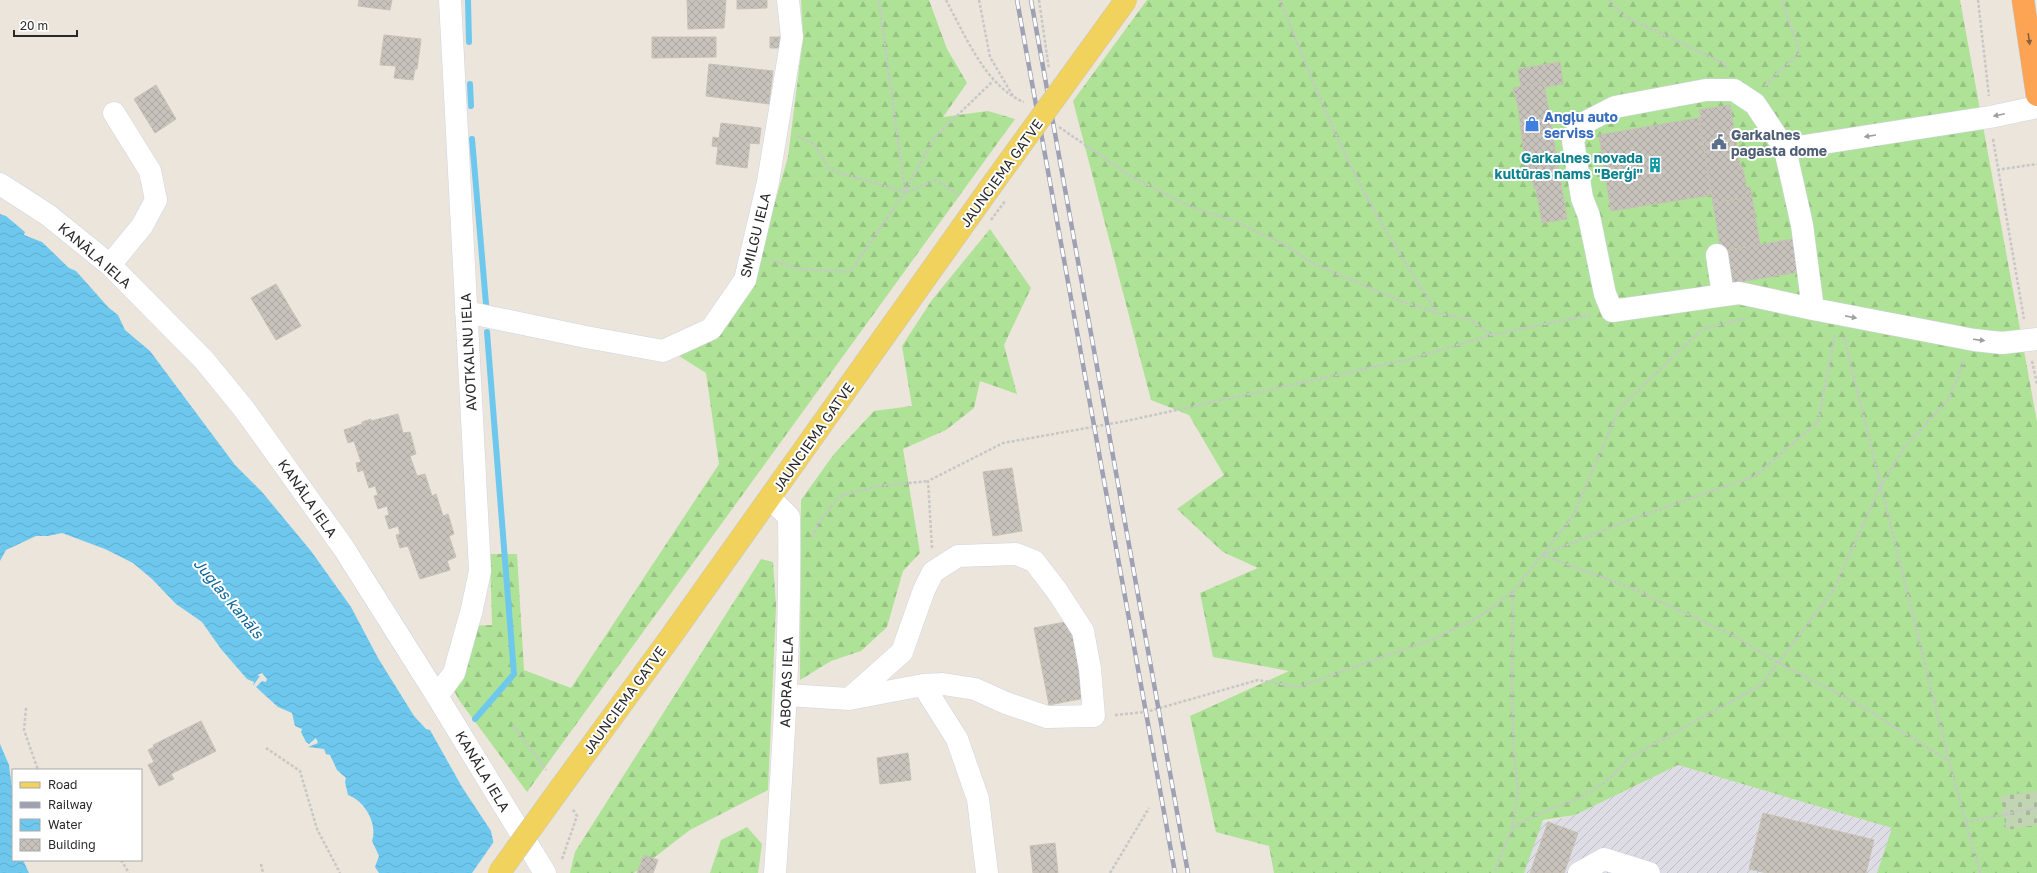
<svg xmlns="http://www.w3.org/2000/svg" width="2037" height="873" viewBox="0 0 2037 873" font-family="'Golos Text',sans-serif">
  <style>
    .industrial { fill: url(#industrial-furrows) }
    .forest { fill: url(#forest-firs) }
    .cemetery { fill: url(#cemetery-stones) }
    .water { fill: url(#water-waves) }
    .pier { fill: #ece5db }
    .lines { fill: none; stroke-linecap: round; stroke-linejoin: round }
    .stream { stroke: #6ec8ee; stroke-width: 6 }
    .building { fill: url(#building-cross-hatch); stroke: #c7c1b5 }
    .minor-casing { stroke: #d0d3e2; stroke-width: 23 }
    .major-casing { stroke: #c7c7c7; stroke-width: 23 }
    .highway-casing { stroke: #c7c7c7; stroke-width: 23 }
    .path { stroke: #c7c7c7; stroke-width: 2.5; stroke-dasharray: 3 2; stroke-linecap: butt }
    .minor { stroke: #fff; stroke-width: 22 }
    .major { stroke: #f0d25c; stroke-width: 22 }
    .highway { stroke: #fda354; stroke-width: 22 }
    .rail-casing { stroke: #9ea0b4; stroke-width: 4.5 }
    .rail { stroke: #fff; stroke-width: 3; stroke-dasharray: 9; stroke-linecap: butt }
    .major-bridge-casing { stroke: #c7c7c7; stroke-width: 23; stroke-linecap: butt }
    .path-bridge { stroke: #c7c7c7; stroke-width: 2.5; stroke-dasharray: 3 2; stroke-linecap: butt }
    .major-bridge { stroke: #f0d25c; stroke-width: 22 }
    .oneway { fill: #88603c }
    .oneway2 { fill: #9f9f9f }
    .labels { text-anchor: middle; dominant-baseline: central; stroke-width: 4; stroke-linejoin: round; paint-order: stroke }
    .shop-label { font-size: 14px; font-weight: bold; fill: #366cbe; stroke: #fff; text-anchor: start }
    .service-label { font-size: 14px; font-weight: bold; fill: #4e5e75; stroke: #fff; text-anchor: start }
    .culture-label { font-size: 14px; font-weight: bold; fill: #0d838f; stroke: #fff; text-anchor: end }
    .street-label { font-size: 14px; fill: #292929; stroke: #fff }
    .water-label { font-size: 15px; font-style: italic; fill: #0e6599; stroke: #fff }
  </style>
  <defs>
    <pattern id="industrial-furrows" width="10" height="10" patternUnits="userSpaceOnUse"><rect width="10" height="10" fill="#dedce4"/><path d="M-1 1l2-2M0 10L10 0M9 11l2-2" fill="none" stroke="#bebdc4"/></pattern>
    <pattern id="forest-firs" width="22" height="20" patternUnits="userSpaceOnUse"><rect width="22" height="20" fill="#aee297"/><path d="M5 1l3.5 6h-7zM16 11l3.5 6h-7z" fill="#96c282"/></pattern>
    <pattern id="cemetery-stones" width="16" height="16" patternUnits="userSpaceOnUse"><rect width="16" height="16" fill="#c2d5b2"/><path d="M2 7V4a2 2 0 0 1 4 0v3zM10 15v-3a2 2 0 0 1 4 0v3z" fill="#a7b799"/></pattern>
    <pattern id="water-waves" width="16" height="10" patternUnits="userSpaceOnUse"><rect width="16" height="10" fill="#6ec8ee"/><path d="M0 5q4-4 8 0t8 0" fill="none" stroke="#5faccc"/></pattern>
    <pattern id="building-cross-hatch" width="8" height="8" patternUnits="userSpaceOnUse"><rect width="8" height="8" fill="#c7c2bb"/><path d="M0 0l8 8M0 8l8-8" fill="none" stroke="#aba7a1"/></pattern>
  </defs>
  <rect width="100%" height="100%" fill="#ece5db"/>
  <path class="industrial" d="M1678,765L1893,828L1930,873H1519L1537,824L1575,815Z"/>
  <path class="forest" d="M801,0H929L947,49L967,83L943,117L988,111L1015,119L527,792L459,700L443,670L463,626L492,625L490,554H517L524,670L571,688L719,464L706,373L668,349L678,350L753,278L788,157L803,38Z
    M1147,0H1960L2037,422V873H1877L1892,828L1678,765L1575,815L1543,820L1524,873H1274L1269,846L1216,832L1190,716L1289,671L1213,657L1200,593L1258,568L1223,552L1177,509L1224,475L1189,415L1151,400L1073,101Z
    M990,229L1031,288L1004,345L1017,394L980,381L974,408L946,430L903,449L920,553L903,571L887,627L861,651L831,661L800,680L801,500L834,454L874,411L912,406L902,346L932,300Z
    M761,559L773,562L776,606L768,790L690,830L634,873H570L575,852Z
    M747,827L762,844L758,873H710L721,840Z"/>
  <path class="cemetery" d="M2037,791V825L2006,830L2001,796Z"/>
  <path class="water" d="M0,214L6,216L25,232L24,235L42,242L69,268L76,271L108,307L118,315L125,330L150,351L235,465L262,492L311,551L351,607L378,658L414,716L426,729L430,730L462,787L491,831L494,845L514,873H379L375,867L379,856L372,841C378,824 365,801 348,795L345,782L346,778L337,770L330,755L326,754L324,749L308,747L318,743L316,738L309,744L306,742L301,732L302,729L295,726L292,713L278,707L256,687L262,681L266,682L267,679L262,673L257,675L260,676L253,686L254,682L247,679L221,649L202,622L176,604L152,579L133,563L105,549L62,533L48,536H36L6,550L0,561Z
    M0,744L9,765L13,796V860H23L29,873H0Z"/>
  <path class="pier" d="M495,840L516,873H472Z"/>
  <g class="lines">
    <path class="stream" d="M468,0L469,42
      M470,84L471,106
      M472,139L486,304
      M475,719L514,674L487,332"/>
  </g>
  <path class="building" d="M359,0H392L390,10L358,6Z
    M687,0H726L724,28L688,29Z
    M737,0H767V8L737,9Z
    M384,35L421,39L417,69H415L413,80L394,78L396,66L380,65Z
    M652,37H716V57L652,58Z
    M770,37H785V48H770Z
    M1560,62L1563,84L1545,87L1544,83L1521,87L1518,69Z
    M709,64L773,71L769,104L706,96Z
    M1544,83L1567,219L1542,223L1536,188L1534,189L1532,178L1527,179L1518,106L1513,88Z
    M156,85L176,119L155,133L134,99Z
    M1730,105L1740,166H1742L1746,183L1743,188L1750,187L1752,197L1713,203L1699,118H1701L1699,110Z
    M1699,118L1711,195L1611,211L1599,135Z
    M721,123L761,128L759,144L750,143L747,168L716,164L718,147L712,146L713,137L719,138Z
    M1752,197L1760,245L1721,251L1713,203Z
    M1793,239L1799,272L1733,283L1728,250Z
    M276,284L301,326L276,340L251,298Z
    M398,414L403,433L410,432L416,454L410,456L417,476L425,474L432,496L436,494L443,516L448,514L454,534L449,536L456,557L447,561L450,570L420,579L408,546L400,548L396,535L400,534L398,526L389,529L385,516L389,515L387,506L378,509L374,496L378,495L375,486L369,488L363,470L358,472L356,463L361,462L354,441L348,443L344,430L362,424V422L371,419V421Z
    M1012,468L1022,531L993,536L983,472Z
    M1070,621L1085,698L1049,705L1034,628Z
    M201,721L216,751L171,774L174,779L159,786L148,765L154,762L148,750L154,747L153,745Z
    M908,753L911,780L880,784L877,758Z
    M1763,813L1874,840L1866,873H1767L1749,869Z
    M1548,822L1578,833L1564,873H1530Z
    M1055,843L1058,873H1033L1030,846Z
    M644,855L658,860L653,873H637Z"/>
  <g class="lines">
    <g class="minor-casing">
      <path id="minor" d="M1706,90H1734L1755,104L1785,149L1802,225L1813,309L1739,293L1612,311L1605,294L1589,216L1582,198L1573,141L1580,125L1615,107Z
        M1785,149L1990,117L2037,107
        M0,184L48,215L110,265L204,360L244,409L343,547L437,696L545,873
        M1717,255L1723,295
        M110,265L142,226L156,200L150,171L114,113
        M1813,309L1974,340L2002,343L2037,339
        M466,312L586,337L663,351L711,329L745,280L768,182L792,37L788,0
        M770,498L789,517C791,636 783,754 775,873
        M923,685L957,739L978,799L987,873
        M787,695L849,699L923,685L943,684L975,689L1006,703L1047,717L1094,716L1090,669L1083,631L1057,591L1034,561L1016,554L958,556L933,572L924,590L902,652L849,699
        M437,696L454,673L472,609L480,571L450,0
        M1579,873L1604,859L1649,873"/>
    </g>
    <g class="major-casing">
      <path id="major" d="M561,787L667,642L994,182"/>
    </g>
    <g class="highway-casing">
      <path id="highway" d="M2023,0L2037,95"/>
    </g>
    <path class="path" d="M946,0C965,35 986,87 1024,102
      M979,0L990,57L1013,96
      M1039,0L1049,69
      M1280,0C1304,59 1327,119 1356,176C1380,223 1408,268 1437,312
      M1609,0L1624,16L1725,64L1727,69
      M1978,0L1989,96
      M1765,86L1769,81L1800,53L1782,0
      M1059,127L1129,175L1189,206L1237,222L1287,246L1312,263L1396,299L1437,313L1471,320L1491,335
      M797,136L814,144L829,168L837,172L905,192L934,138L993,81
      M1993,139L2024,319
      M1997,170L2037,164
      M907,192L936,180L959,195
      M771,260L799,269L850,272L905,192L879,0
      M1835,335L1818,422L1755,476L1629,520L1542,555L1634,589L1738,638L1777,662L1858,704L1949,761
      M1844,337L1949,761L1980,873
      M2032,361L2037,384
      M812,537L819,522L840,496L878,486L928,481
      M932,548L928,481L1003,443L1126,421L1410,359L1491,335L1590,315
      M1513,592L1573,516L1619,409L1702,329L1747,318
      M26,708L24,730L38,770
      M1115,715L1146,712L1258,680L1298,687L1433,639L1479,617L1513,592L1512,694L1514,755L1518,789L1512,828L1494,873
      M513,725L546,770
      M266,748L300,771L317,829L340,873
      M1966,822L2037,808
      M1513,828C1535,812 1562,807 1586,794C1603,785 1617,773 1629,758L1761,685L1833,591L1880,487L1905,446L1949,399L1965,359
      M562,859L577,816L572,808
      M121,860L129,873
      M261,864L263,873
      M1110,873L1149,808"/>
    <use href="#minor" class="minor"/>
    <use href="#major" class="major"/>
    <use href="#highway" class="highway"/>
    <g class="rail-casing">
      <path id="rail" d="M1017,0L1175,873
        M1031,0L1188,873"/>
    </g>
    <use href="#rail" class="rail"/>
    <g class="major-bridge-casing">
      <path id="major-bridge" d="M994,182L1126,0
        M499,873L561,787"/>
    </g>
    <path class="path-bridge" d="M991,220L1005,201"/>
    <use href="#major-bridge" class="major-bridge"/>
  </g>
  <defs><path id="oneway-solid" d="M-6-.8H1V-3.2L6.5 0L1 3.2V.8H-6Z"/></defs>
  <use class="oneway" href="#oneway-solid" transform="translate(2029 39) rotate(82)"/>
  <g class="oneway2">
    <use href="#oneway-solid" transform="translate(1999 115) rotate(168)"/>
    <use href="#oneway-solid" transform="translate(1870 136) rotate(171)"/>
    <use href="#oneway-solid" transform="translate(1851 317) rotate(11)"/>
    <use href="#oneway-solid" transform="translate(1979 340) rotate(7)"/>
  </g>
  <defs>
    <g id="shop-bare" transform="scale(1.2)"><path d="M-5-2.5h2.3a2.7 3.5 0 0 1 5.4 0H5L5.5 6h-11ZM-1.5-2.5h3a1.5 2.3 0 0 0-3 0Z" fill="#3f7fe0" stroke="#fff" stroke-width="2.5" paint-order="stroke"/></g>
    <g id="civic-bare" transform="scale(1.2)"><path d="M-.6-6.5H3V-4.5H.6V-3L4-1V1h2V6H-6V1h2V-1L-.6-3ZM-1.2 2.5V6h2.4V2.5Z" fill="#5c6f8a" stroke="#fff" stroke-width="2.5" paint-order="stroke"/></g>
    <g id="building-bare" transform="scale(1.2)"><path d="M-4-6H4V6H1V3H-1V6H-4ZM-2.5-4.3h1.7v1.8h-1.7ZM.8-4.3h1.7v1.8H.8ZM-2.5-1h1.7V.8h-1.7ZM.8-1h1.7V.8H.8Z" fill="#0f9aa8" stroke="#fff" stroke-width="2.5" paint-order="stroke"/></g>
  </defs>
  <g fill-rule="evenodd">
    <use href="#shop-bare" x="1532" y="124"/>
    <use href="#civic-bare" x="1719" y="142"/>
    <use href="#building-bare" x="1655" y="165"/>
  </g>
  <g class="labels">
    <g class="shop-label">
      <text x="1544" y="116">Angļu auto<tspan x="1544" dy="16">serviss</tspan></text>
    </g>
    <g class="service-label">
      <text x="1731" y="134">Garkalnes<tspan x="1731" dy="16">pagasta dome</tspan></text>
    </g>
    <g class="culture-label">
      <text x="1643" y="157">Garkalnes novada<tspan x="1643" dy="16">kultūras nams "Berģi"</tspan></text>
    </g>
    <g class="street-label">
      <text transform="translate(1001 173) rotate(-54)">JAUNCIEMA GATVE</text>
      <text transform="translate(755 235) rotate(-76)">SMILGU IELA</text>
      <text transform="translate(95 255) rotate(41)">KANĀLA IELA</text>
      <text transform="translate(468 352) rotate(-93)">AVOTKALNU IELA</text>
      <text transform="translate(813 437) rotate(-55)">JAUNCIEMA GATVE</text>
      <text transform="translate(308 498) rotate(55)">KANĀLA IELA</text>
      <text transform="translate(786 682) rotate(-88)">ABORAS IELA</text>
      <text transform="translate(624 700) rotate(-54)">JAUNCIEMA GATVE</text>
      <text transform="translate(483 771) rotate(59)">KANĀLA IELA</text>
    </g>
    <g class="water-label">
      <text transform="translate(229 598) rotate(50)">Juglas kanāls</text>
    </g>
  </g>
  <rect x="12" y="769" width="130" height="92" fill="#ffffff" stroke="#a9a9a9"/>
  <rect x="20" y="782" width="20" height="6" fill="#f0d25c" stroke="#a9a9a9"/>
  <text x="48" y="789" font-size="12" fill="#292929">Road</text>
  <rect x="20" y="802" width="20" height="6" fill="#9ea0b4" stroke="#a9a9a9"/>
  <text x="48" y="809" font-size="12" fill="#292929">Railway</text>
  <rect x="20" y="819" width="20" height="12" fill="url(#water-waves)" stroke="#a9a9a9"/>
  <text x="48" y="829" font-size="12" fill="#292929">Water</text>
  <rect x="20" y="839" width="20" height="12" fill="url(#building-cross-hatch)" stroke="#a9a9a9"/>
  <text x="48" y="849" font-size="12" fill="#292929">Building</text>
  <path d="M14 30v6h63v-6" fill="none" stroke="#292929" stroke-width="2"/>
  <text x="20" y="30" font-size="12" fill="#292929" stroke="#ffffff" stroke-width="3" paint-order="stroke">20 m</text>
</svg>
